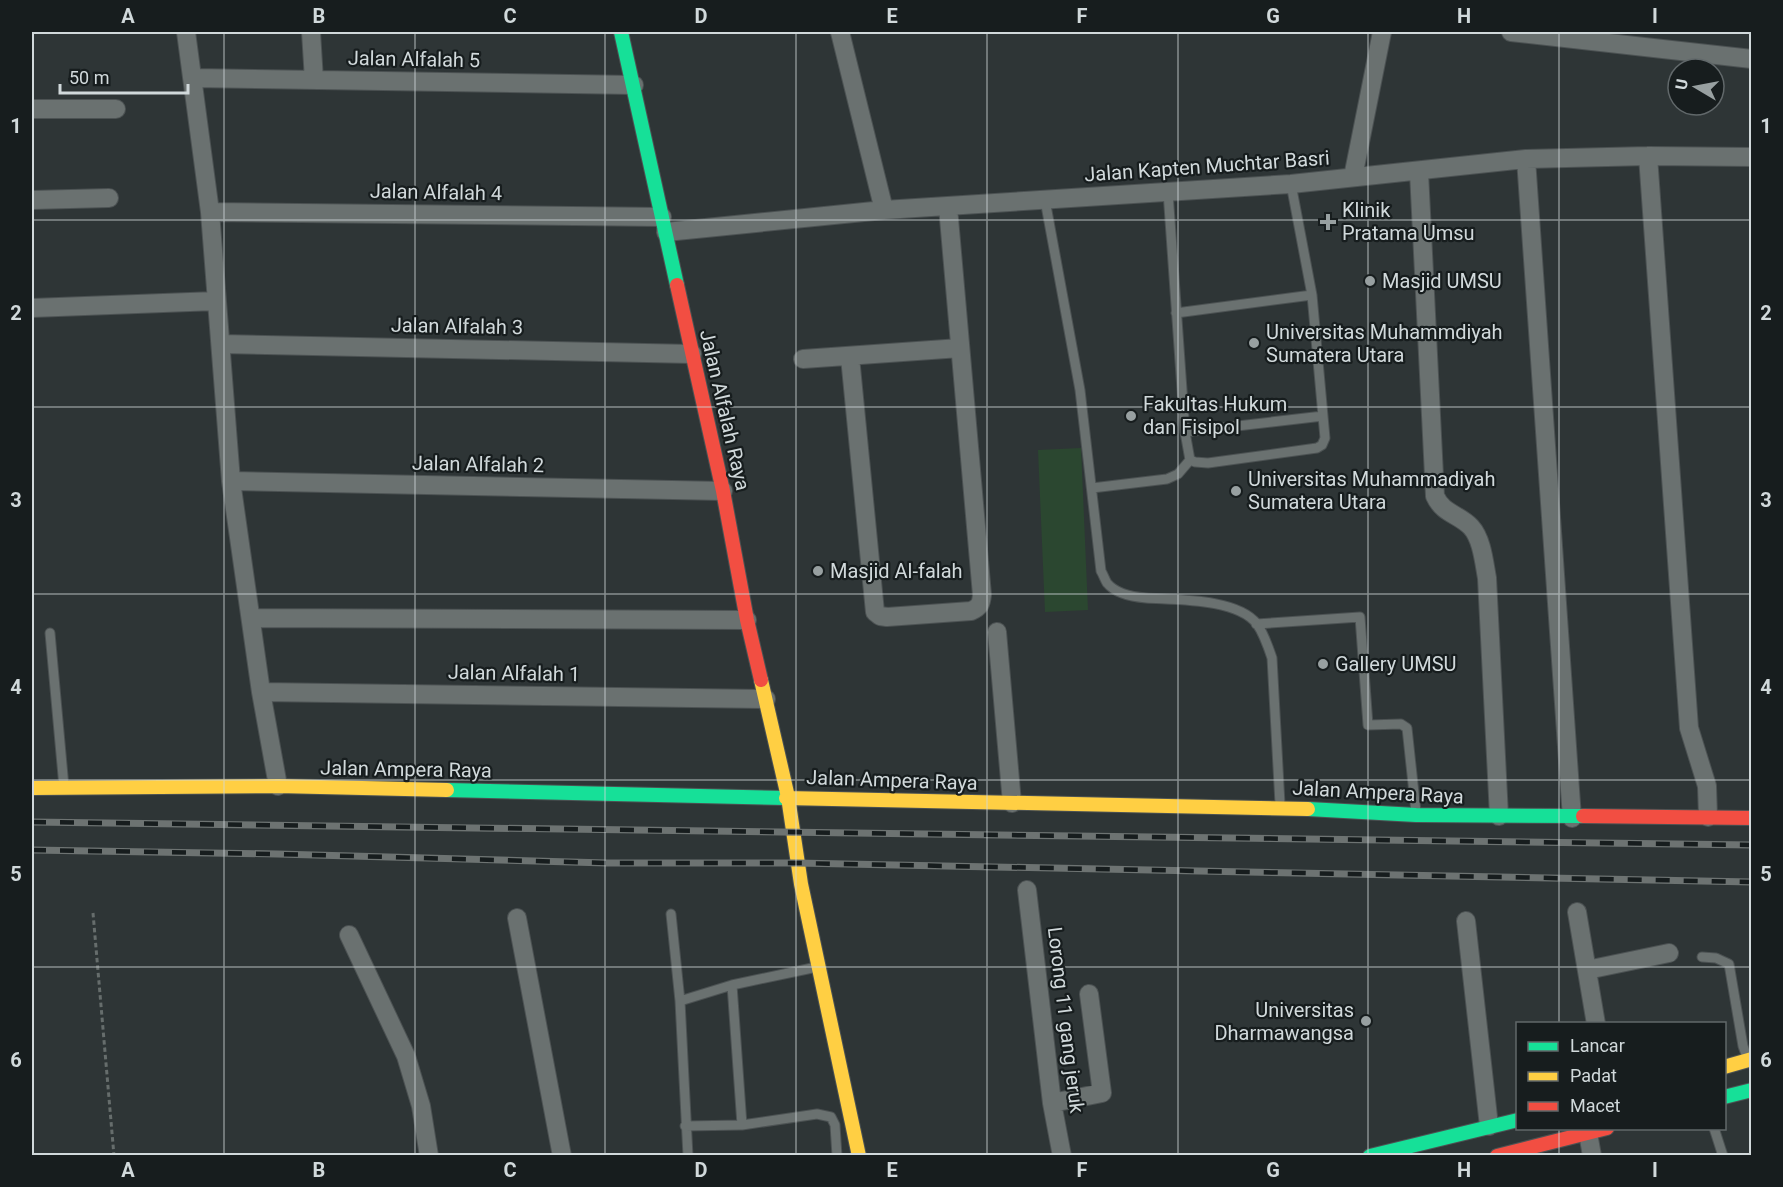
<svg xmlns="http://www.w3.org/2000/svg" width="1783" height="1187" viewBox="0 0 1783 1187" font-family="Roboto,sans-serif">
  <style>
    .green { fill: #2b4730 }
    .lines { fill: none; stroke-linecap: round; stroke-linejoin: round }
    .lane-casing { stroke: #4c5253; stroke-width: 11 }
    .street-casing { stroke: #4c5253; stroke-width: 20 }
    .fast-casing { stroke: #4c5253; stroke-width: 16 }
    .slow-casing { stroke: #4c5253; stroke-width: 16 }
    .jam-casing { stroke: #4c5253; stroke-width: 16 }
    .path { stroke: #666d6c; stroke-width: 3; stroke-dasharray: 4.5 3; stroke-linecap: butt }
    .lane { stroke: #6a7170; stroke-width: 9 }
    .street { stroke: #6a7170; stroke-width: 18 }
    .fast { stroke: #16e098; stroke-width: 14 }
    .slow { stroke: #ffcf43; stroke-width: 14 }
    .jam { stroke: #f24e42; stroke-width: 14 }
    .rail-casing { stroke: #6d7372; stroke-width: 7 }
    .rail { stroke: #171d1e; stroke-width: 4.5; stroke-dasharray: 14; stroke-linecap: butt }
    .grid { fill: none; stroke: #d1d9db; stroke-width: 1.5; stroke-opacity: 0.55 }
    .poi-dot { fill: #98a0a1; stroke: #171d1e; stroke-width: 2 }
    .labels { text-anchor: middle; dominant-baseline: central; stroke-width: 4.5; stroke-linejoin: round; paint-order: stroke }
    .street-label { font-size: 20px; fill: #d1d9db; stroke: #171d1e }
    .poi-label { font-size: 20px; fill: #d1d9db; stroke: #171d1e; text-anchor: start }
    .neatline { fill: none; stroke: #d1d9db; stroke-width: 2 }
    .grid-label { font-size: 20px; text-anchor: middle; font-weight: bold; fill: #d1d9db }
  </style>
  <rect width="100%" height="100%" fill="#2e3536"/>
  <path class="green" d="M1081,448L1088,610L1045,612L1038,450Z"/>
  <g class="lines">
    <g class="lane-casing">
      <path id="lane" d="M1168,192L1185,432L1190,460
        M1045,200L1080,390L1101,571C1103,574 1105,580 1107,583C1116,594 1133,597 1146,598C1175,600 1237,598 1257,624C1264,634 1268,646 1272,658L1280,804
        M1176,313L1312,295
        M1185,432L1323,416
        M1190,460L1195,462L1208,463L1317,448L1322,445L1325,438L1312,295L1291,184
        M1092,488L1167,479L1178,474L1190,460
        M1256,624L1360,617L1368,725L1401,724L1407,728L1416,812
        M50,633L64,787
        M671,914L680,1001L688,1156
        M1702,957L1716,958L1729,964L1743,1046L1747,1057
        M732,985L817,967
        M680,1001L732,985L742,1125
        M685,1126L742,1125L817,1114L831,1117L835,1125L837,1156
        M1714,1128L1723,1156"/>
    </g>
    <g class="street-casing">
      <path id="street" d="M186,32L210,212L231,481L261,692L278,786
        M311,32L314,80
        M840,32L884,210
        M1511,32L1752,59
        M194,78L634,85
        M32,109H116
        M1648,156L1689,728L1707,786L1708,817
        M1526,159L1572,818
        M1419,172L1435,496C1443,514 1459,514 1471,527C1482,539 1484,562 1487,578L1499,816
        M1353,177L1382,32
        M32,200L109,198
        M210,212L662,217
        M666,232L884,210L1291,184L1526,159L1648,156L1752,157
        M32,308L216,301
        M221,344L692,354
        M850,357L875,612L880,616L887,617L971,611C980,607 981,604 982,595L948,207
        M803,359L960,348
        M231,481L723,491
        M251,618L747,620
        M997,632L1012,803
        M261,692L766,699
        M1027,890L1052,1103L1062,1156
        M1577,912L1596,1024
        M517,918L562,1156
        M1466,921L1489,1126
        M349,935L406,1056L421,1106L429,1156
        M1587,970L1669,953
        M1052,1103L1102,1093L1089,994
        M1588,1133L1592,1156"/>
    </g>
    <g class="fast-casing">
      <path id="fast" d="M621,32L677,285
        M447,790L786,798
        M1308,809L1416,815L1583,816
        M1724,1097L1752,1090
        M1370,1156L1518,1120"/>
    </g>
    <g class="slow-casing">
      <path id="slow" d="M761,680L788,797L801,884L859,1156
        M32,788L278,786L447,790
        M786,798L1308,809
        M1724,1067L1752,1059"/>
    </g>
    <g class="jam-casing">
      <path id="jam" d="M677,285L723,491L747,620L761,680
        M1583,816L1752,818
        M1497,1156L1607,1128"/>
    </g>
    <path class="path" d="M93,913L114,1156"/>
    <use href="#lane" class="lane"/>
    <use href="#street" class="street"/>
    <use href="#fast" class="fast"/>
    <use href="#slow" class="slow"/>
    <use href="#jam" class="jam"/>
    <g class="rail-casing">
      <path id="rail" d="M32,822L1752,845
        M32,850L277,854L607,863H797L1752,882"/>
    </g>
    <use href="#rail" class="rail"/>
  </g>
  <path class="grid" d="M224,32V1156M415,32V1156M605,32V1156M796,32V1156M987,32V1156M1178,32V1156M1368,32V1156M1559,32V1024M32,220H1752M32,407H1752M32,594H1752M32,780H1752M32,967H1752M1559,1128V1156"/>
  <g class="poi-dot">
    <path d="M1325 213h6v6h6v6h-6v6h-6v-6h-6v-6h6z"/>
    <circle cx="1370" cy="281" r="6"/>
    <circle cx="1254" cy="343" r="6"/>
    <circle cx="1131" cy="416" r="6"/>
    <circle cx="1236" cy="491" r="6"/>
    <circle cx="818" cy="571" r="6"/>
    <circle cx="1323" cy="664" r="6"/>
    <circle cx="1366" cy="1021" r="6"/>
  </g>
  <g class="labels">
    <g class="street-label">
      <text transform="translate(414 59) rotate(1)">Jalan Alfalah 5</text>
      <text transform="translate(1207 166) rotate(-4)">Jalan Kapten Muchtar Basri</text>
      <text transform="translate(436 192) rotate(1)">Jalan Alfalah 4</text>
      <text transform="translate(457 326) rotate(1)">Jalan Alfalah 3</text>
      <text transform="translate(725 410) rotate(77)">Jalan Alfalah Raya</text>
      <text transform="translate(478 464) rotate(1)">Jalan Alfalah 2</text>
      <text transform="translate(514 673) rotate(1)">Jalan Alfalah 1</text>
      <text transform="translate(406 769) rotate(1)">Jalan Ampera Raya</text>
      <text transform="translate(892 780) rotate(2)">Jalan Ampera Raya</text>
      <text transform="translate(1378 792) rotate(3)">Jalan Ampera Raya</text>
      <text transform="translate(1066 1020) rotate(83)">Lorong 11 gang jeruk</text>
    </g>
    <g class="poi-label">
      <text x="1342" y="210">Klinik<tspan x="1342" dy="23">Pratama Umsu</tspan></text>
      <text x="1382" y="281">Masjid UMSU</text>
      <text x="1266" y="332">Universitas Muhammdiyah<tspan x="1266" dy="23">Sumatera Utara</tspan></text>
      <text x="1143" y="404">Fakultas Hukum<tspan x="1143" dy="23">dan Fisipol</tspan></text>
      <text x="1248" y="479">Universitas Muhammadiyah<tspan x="1248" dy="23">Sumatera Utara</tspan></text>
      <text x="830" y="571">Masjid Al-falah</text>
      <text x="1335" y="664">Gallery UMSU</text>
      <text x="1354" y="1010" text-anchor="end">Universitas<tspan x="1354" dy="23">Dharmawangsa</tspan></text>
    </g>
  </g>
  <rect width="1783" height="1187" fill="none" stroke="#171d1e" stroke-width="66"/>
  <rect x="1516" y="1022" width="210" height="108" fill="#171d1e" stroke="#61686a" stroke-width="1.5"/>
  <rect x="1528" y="1042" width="30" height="9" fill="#16e098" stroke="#61686a" stroke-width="1.5"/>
  <text x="1570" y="1052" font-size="18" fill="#d1d9db">Lancar</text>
  <rect x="1528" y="1072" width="30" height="9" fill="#ffcf43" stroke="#61686a" stroke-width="1.5"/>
  <text x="1570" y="1082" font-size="18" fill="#d1d9db">Padat</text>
  <rect x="1528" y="1102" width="30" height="9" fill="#f24e42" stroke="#61686a" stroke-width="1.5"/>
  <text x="1570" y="1112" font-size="18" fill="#d1d9db">Macet</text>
  <g transform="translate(1696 87) rotate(280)"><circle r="28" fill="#171d1e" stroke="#61686a" stroke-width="1.5"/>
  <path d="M0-4.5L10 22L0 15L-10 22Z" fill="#98a0a1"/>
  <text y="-9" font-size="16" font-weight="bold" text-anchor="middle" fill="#d1d9db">U</text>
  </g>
  <path d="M60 84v9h128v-9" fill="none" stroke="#d1d9db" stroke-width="3"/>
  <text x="69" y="84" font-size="18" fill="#d1d9db" stroke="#171d1e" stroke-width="4.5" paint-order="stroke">50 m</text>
  <rect x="33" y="33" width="1717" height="1121" class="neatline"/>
  <g class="grid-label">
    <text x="128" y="23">A</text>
    <text x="319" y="23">B</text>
    <text x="510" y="23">C</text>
    <text x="701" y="23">D</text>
    <text x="892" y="23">E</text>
    <text x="1082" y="23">F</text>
    <text x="1273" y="23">G</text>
    <text x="1464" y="23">H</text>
    <text x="1655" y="23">I</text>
    <text x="16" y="133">1</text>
    <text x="1766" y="133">1</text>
    <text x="16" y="320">2</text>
    <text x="1766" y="320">2</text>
    <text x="16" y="507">3</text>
    <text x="1766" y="507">3</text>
    <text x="16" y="694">4</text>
    <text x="1766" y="694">4</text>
    <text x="16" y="881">5</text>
    <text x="1766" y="881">5</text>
    <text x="16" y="1067">6</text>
    <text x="1766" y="1067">6</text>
    <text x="128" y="1177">A</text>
    <text x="319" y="1177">B</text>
    <text x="510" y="1177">C</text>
    <text x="701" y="1177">D</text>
    <text x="892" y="1177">E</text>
    <text x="1082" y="1177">F</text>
    <text x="1273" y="1177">G</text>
    <text x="1464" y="1177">H</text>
    <text x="1655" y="1177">I</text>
  </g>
</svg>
